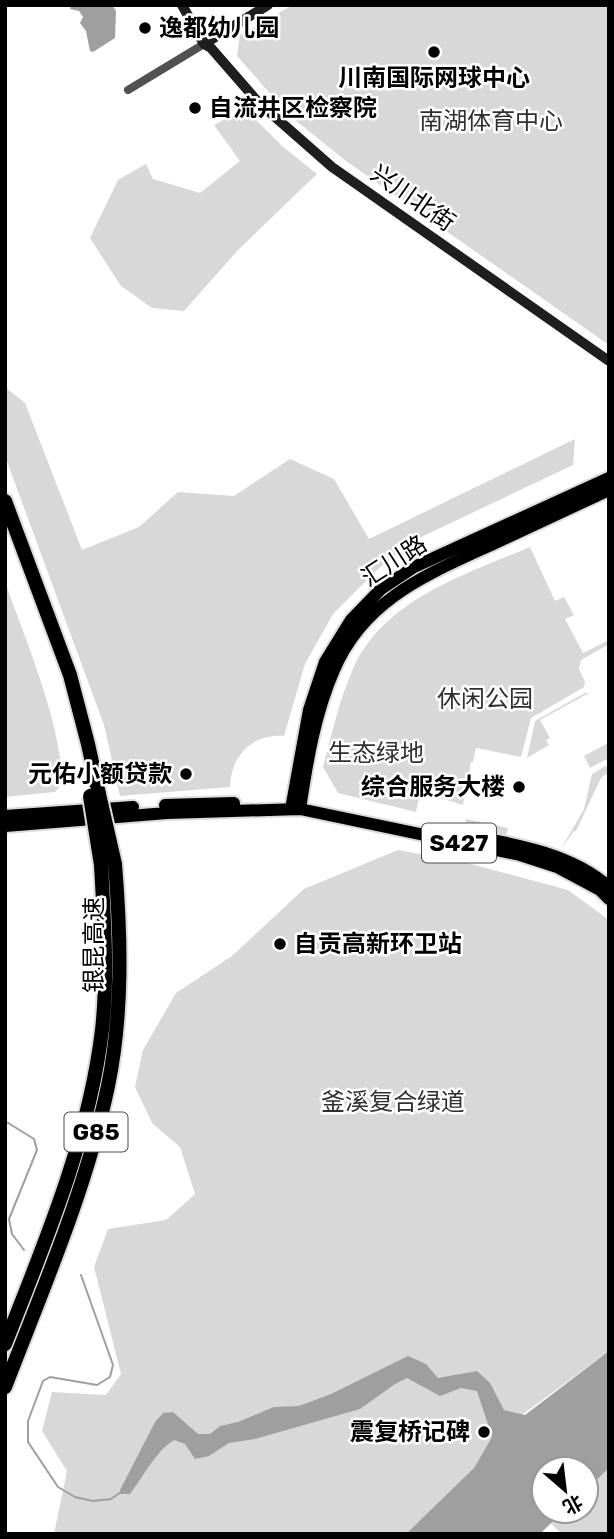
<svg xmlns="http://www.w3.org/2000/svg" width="614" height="1539" viewBox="0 0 614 1539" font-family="Rubik,'Noto Sans SC',sans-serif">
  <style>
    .green { fill: #d8d8d8 }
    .water { fill: #9f9f9f }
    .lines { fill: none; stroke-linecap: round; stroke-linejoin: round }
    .stream { stroke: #9f9f9f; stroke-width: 2 }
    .primary-casing { stroke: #dbdbdb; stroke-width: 16 }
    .highway-casing { stroke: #dbdbdb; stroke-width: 18 }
    .street { stroke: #515151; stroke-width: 8 }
    .secondary { stroke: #1e1e1e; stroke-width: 10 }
    .primary { stroke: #000; stroke-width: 12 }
    .highway { stroke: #000; stroke-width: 14 }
    .highway-bridge-casing { stroke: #dbdbdb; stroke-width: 18; stroke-linecap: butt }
    .highway-bridge { stroke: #000; stroke-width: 14 }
    .poi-dot { fill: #000; stroke: #fff; stroke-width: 2.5 }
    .labels { text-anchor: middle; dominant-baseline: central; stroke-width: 5; stroke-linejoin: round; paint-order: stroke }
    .shield { fill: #fff; stroke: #4c4c4c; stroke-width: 2 }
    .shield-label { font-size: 23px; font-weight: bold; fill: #000 }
    .poi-label { font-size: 24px; font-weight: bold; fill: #000; stroke: #fff; text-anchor: start }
    .park-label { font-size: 24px; fill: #2f2f2f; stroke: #fff }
    .street-label { font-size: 24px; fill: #000; stroke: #fff }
  </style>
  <rect width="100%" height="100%" fill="#fff"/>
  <path class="green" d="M293,5H609V345L346,161L289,115L237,56L240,35Z
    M245,109L282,146L317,174L238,250L184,311L152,308L121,286L90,238L118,180L146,164L153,179L200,193L240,161L214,125Z
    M5,387L25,403L82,550L139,527L178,492L234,496L290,459L334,479L369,539L575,439L573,465L417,539L378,569L333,614L305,664L284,736C252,734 231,755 230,787L120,796L104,725L5,456Z
    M530,547L555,601L564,597L574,615L565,619L583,653L609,640V644L581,660L579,669L585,682L584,687L531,718L521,757L476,748L473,762H471L463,805L420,792L416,812L338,793L323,767C332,734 339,700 353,669C384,599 465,575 530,547Z
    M5,582C28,647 58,714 63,783L55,792L5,797Z
    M585,693H589L540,720L550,738L546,740L549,745L527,758L535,721Z
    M608,743L609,758L590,768L584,756Z
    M609,764V772L601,778L576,831H574L561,849L584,809L592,774Z
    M466,819L508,828L506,836L465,827Z
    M398,850L464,862L568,890L609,920V1351L492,1437L475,1468L406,1534H54L67,1471L42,1431L52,1392L106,1395L121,1374L94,1267L108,1229L166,1220L195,1194L180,1147L152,1123L135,1087L143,1050L176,993L232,956L304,889Z
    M609,1468V1534H562L550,1523L563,1511H586V1490Z"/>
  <path class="water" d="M71,5H112L116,11L115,38L93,52L90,51L86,31L80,23L83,17L79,11L70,9Z
    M609,1351V1468L586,1490V1469H544V1511H563L540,1534H406L474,1468L492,1437L477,1391L461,1388L440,1396L407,1378L395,1384L360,1409L255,1439L229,1443L209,1456L195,1459L185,1444L174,1440C156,1451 143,1477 130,1494H120V1490L155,1422L163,1413L173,1412L198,1434H210L220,1426L238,1422L274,1407L299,1406L331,1394L408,1356L426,1364L438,1378L477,1371L490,1383L504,1410L525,1415Z"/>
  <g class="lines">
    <path class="stream" d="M5,1121L34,1139L37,1150L9,1219L12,1234L24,1250
      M81,1275L113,1365L110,1377L97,1385L50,1377L43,1381L28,1421V1442L58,1487L75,1497L93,1501L111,1499L121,1492"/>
    <g class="primary-casing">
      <path id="primary" d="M165,805L234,803
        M291,809L309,710L325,662L351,620L381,589L414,567L609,478
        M300,809C307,762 315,713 334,670C364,599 428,574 493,544C531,526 570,508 609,490
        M5,816L133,807
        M5,826L167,813L300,809L520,855L557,867L600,890L609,899
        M446,831C499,842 567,849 609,887"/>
    </g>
    <g class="highway-casing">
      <path id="highway" d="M5,501L70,675L88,744L99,794
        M5,1344C45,1242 89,1139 102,1030C108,977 104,918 101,865
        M5,1387C43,1288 86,1190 108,1086C123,1014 121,937 115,864"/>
    </g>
    <path class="street" d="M128,90L204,44"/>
    <path class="secondary" d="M182,5L204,44L211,48L258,102L332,167L609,361
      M204,44L268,5"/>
    <use href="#primary" class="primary"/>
    <use href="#highway" class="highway"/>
    <g class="highway-bridge-casing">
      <path id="highway-bridge" d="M99,794L115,864
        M90,796L101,865"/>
    </g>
    <use href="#highway-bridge" class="highway-bridge"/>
  </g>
  <g class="poi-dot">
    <circle cx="145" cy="28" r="7"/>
    <circle cx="434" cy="52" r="7"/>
    <circle cx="195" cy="108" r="7"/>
    <circle cx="186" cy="774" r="7"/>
    <circle cx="519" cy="787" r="7"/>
    <circle cx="280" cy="944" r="7"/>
    <circle cx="484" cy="1432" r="7"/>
  </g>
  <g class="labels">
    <g class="shield">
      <rect x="422" y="823.5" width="74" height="39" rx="5"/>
      <rect x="64.5" y="1112.5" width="63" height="39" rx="5"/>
    </g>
    <g class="shield-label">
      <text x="459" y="843">S427</text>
      <text x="96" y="1132">G85</text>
    </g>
    <g class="poi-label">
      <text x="159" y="28">逸都幼儿园</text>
      <text x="434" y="78" text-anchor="middle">川南国际网球中心</text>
      <text x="209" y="108">自流井区检察院</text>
      <text x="172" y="774" text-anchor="end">元佑小额贷款</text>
      <text x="505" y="787" text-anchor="end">综合服务大楼</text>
      <text x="294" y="944">自贡高新环卫站</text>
      <text x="470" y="1432" text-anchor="end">震复桥记碑</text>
    </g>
    <g class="park-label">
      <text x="491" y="121">南湖体育中心</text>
      <text x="485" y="699">休闲公园</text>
      <text x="376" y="753">生态绿地</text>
      <text x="393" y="1102">釜溪复合绿道</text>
    </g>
    <g class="street-label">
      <text transform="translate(413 198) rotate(35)">兴川北街</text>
      <text transform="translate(394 561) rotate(-33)">汇川路</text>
      <text transform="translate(94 945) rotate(-90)">银昆高速</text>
    </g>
  </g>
  <rect width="614" height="1539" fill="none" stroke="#000000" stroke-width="14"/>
  <g transform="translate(565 1490) rotate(152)"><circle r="33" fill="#ffffff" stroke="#999999" stroke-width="2"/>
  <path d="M0-5L12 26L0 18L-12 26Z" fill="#000000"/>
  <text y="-10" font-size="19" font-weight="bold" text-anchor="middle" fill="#000000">北</text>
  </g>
</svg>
